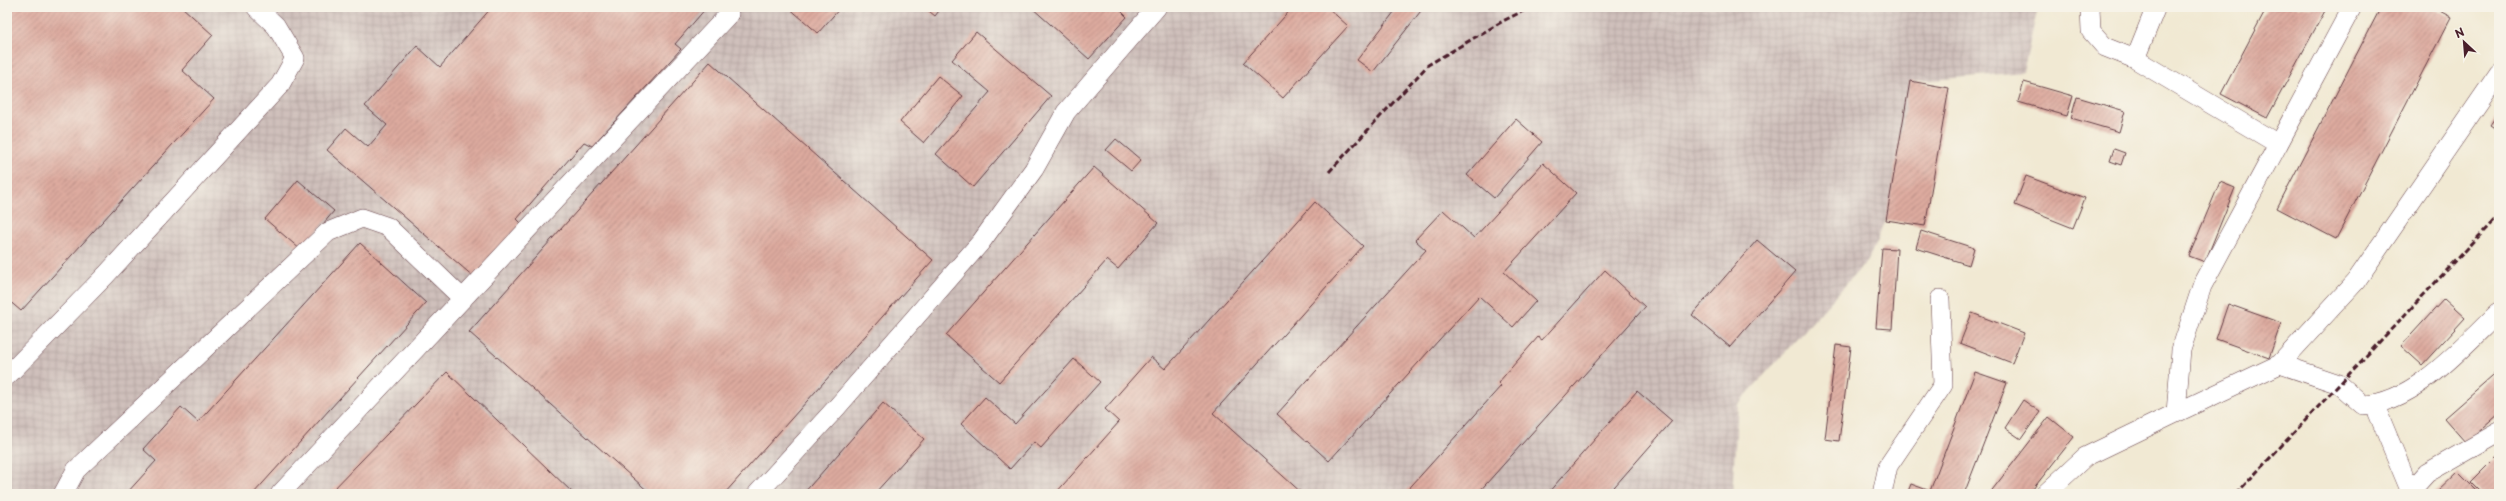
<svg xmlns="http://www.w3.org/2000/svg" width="2506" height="501" viewBox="0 0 2506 501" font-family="'Playpen Sans',sans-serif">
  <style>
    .industrial { fill: url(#industrial-grid) }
    .building { fill: url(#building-hatch) }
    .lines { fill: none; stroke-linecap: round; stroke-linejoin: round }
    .minor-casing { stroke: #633d44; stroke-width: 20 }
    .minor { stroke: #fff; stroke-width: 19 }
    .rail { stroke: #4a1f2b; stroke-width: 3; stroke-dasharray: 6 3; stroke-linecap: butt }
  </style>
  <defs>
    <pattern id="industrial-grid" width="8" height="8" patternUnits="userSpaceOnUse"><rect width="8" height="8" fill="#cfc0bb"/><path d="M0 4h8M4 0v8" fill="none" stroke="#b3a5a1"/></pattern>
    <pattern id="building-hatch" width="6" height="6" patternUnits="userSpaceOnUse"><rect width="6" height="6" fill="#ddaa9f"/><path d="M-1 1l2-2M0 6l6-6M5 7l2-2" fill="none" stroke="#b58a82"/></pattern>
  </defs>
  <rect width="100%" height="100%" fill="#f7f3e8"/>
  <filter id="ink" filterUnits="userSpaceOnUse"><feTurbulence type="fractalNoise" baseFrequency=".025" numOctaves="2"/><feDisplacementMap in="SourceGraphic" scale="8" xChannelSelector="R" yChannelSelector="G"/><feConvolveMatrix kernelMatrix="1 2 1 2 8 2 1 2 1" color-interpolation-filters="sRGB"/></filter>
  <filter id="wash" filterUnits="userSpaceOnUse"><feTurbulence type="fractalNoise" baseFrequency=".012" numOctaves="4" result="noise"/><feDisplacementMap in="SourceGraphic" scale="16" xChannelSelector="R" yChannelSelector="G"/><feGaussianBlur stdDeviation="0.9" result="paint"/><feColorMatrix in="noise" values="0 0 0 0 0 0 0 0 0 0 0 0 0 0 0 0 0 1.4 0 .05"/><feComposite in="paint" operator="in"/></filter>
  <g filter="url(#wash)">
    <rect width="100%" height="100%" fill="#f1e9d3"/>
    <path class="industrial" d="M7,7H2038L2023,72L1910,82L1886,220L1868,260L1738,404L1732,494H7Z"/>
    <g id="blocks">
      <path class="building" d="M7,7H182L213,35L182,70L214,99L21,311L7,299Z
        M492,7H707L675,44L681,49L592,146L584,142L517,219L522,224L475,278L327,150L346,128L368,147L387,125L365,106L417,46L440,67Z
        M788,7H841L818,33Z
        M924,7H942L935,16Z
        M1031,7H1117L1127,17L1089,59Z
        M1293,7H1327L1348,26L1283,98L1243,63Z
        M1398,7H1424L1373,72L1357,60Z
        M2267,7H2327L2267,118L2221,94Z
        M2381,7H2432L2451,17L2336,239L2277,208Z
        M976,32L1051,96L973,187L936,154L990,92L952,60Z
        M710,62L933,260L724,494H651L469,332Z
        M938,76L963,96L924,143L900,122Z
        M1910,81L1949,88L1925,226L1886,220Z
        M2024,82L2073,96L2067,116L2018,102Z
        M2077,97L2125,111L2119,132L2071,118Z
        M2499,112V131L2490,125Z
        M1516,119L1542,142L1494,198L1467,175Z
        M1116,139L1141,160L1131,171L1106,150Z
        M2114,149L2125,153L2121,165L2110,161Z
        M1543,163L1576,193L1504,272L1536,301L1513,327L1479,296L1329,461L1277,414L1426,250L1415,240L1443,210L1474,238Z
        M1094,167L1158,223L1118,269L1107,260L999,382L946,335Z
        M2026,176L2085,198L2073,228L2015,205Z
        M298,180L334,211L301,250L265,219Z
        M2220,182L2235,188L2205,262L2189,256Z
        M1315,202L1363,246L1213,413L1303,494H1055L1119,422L1105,409L1151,357L1165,369Z
        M1921,231L1974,248L1969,265L1916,248Z
        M1757,240L1795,272L1730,347L1692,315Z
        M360,243L426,303L253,494H126L156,461L143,449L181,407L198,422Z
        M1882,248L1897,249L1892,329L1876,328Z
        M1605,270L1645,307L1477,494H1404L1501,386L1498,383L1538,337L1542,340Z
        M2444,299L2465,318L2422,365L2401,346Z
        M2228,304L2281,323L2269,358L2216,339Z
        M1972,313L2024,333L2012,363L1960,343Z
        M1836,345L1851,347L1839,441L1825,439Z
        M1074,359L1100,382L1041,448L1034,442L1010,469L961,424L985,397L1015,424Z
        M2499,370V414L2466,443L2444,418Z
        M447,372L574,494H329Z
        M1975,372L2007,383L1964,494H1907L1911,484L1930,491Z
        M1637,391L1672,421L1608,494H1547Z
        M2023,400L2040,412L2021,439L2005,428Z
        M883,403L924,439L874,494H803Z
        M2049,417L2074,437L2029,494H1989Z
        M2499,454V494H2483L2471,482Z
        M2458,472L2480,494H2435Z"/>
    </g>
  </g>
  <g filter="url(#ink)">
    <use href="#blocks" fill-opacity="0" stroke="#633d44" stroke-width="1"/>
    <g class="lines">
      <g class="minor-casing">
        <path id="minor" d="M2090,7L2091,31L2105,47L2135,59L2278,144
          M2135,59L2156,7
          M2280,364L2356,281L2499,73
          M7,376L105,276L280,85L295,58L276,26L256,7
          M2377,404L2378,413L2410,490
          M2176,413L2280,364L2339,384L2363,405C2415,403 2463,346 2499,312
          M63,494L76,470L328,232L362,218L388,227L463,299
          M280,494L729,14
          M757,494L837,407L981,242L1034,169L1066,112L1157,7
          M1882,494L1888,466L1943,385L1940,299
          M2045,494L2085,457L2176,413L2181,350L2202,286L2352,7
          M2408,494L2427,473L2499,432"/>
      </g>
      <use href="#minor" class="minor"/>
      <path class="rail" d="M1329,172L1428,65L1503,21L1531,7
        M2236,494L2499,215"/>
    </g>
  </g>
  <rect width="2506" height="501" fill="none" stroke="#f7f3e8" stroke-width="24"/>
  <g transform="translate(2464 42) rotate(334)" stroke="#f7f3e8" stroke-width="3" paint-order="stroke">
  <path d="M0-3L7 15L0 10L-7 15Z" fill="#4a1f2b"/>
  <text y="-6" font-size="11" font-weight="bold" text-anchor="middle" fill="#4a1f2b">N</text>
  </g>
</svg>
